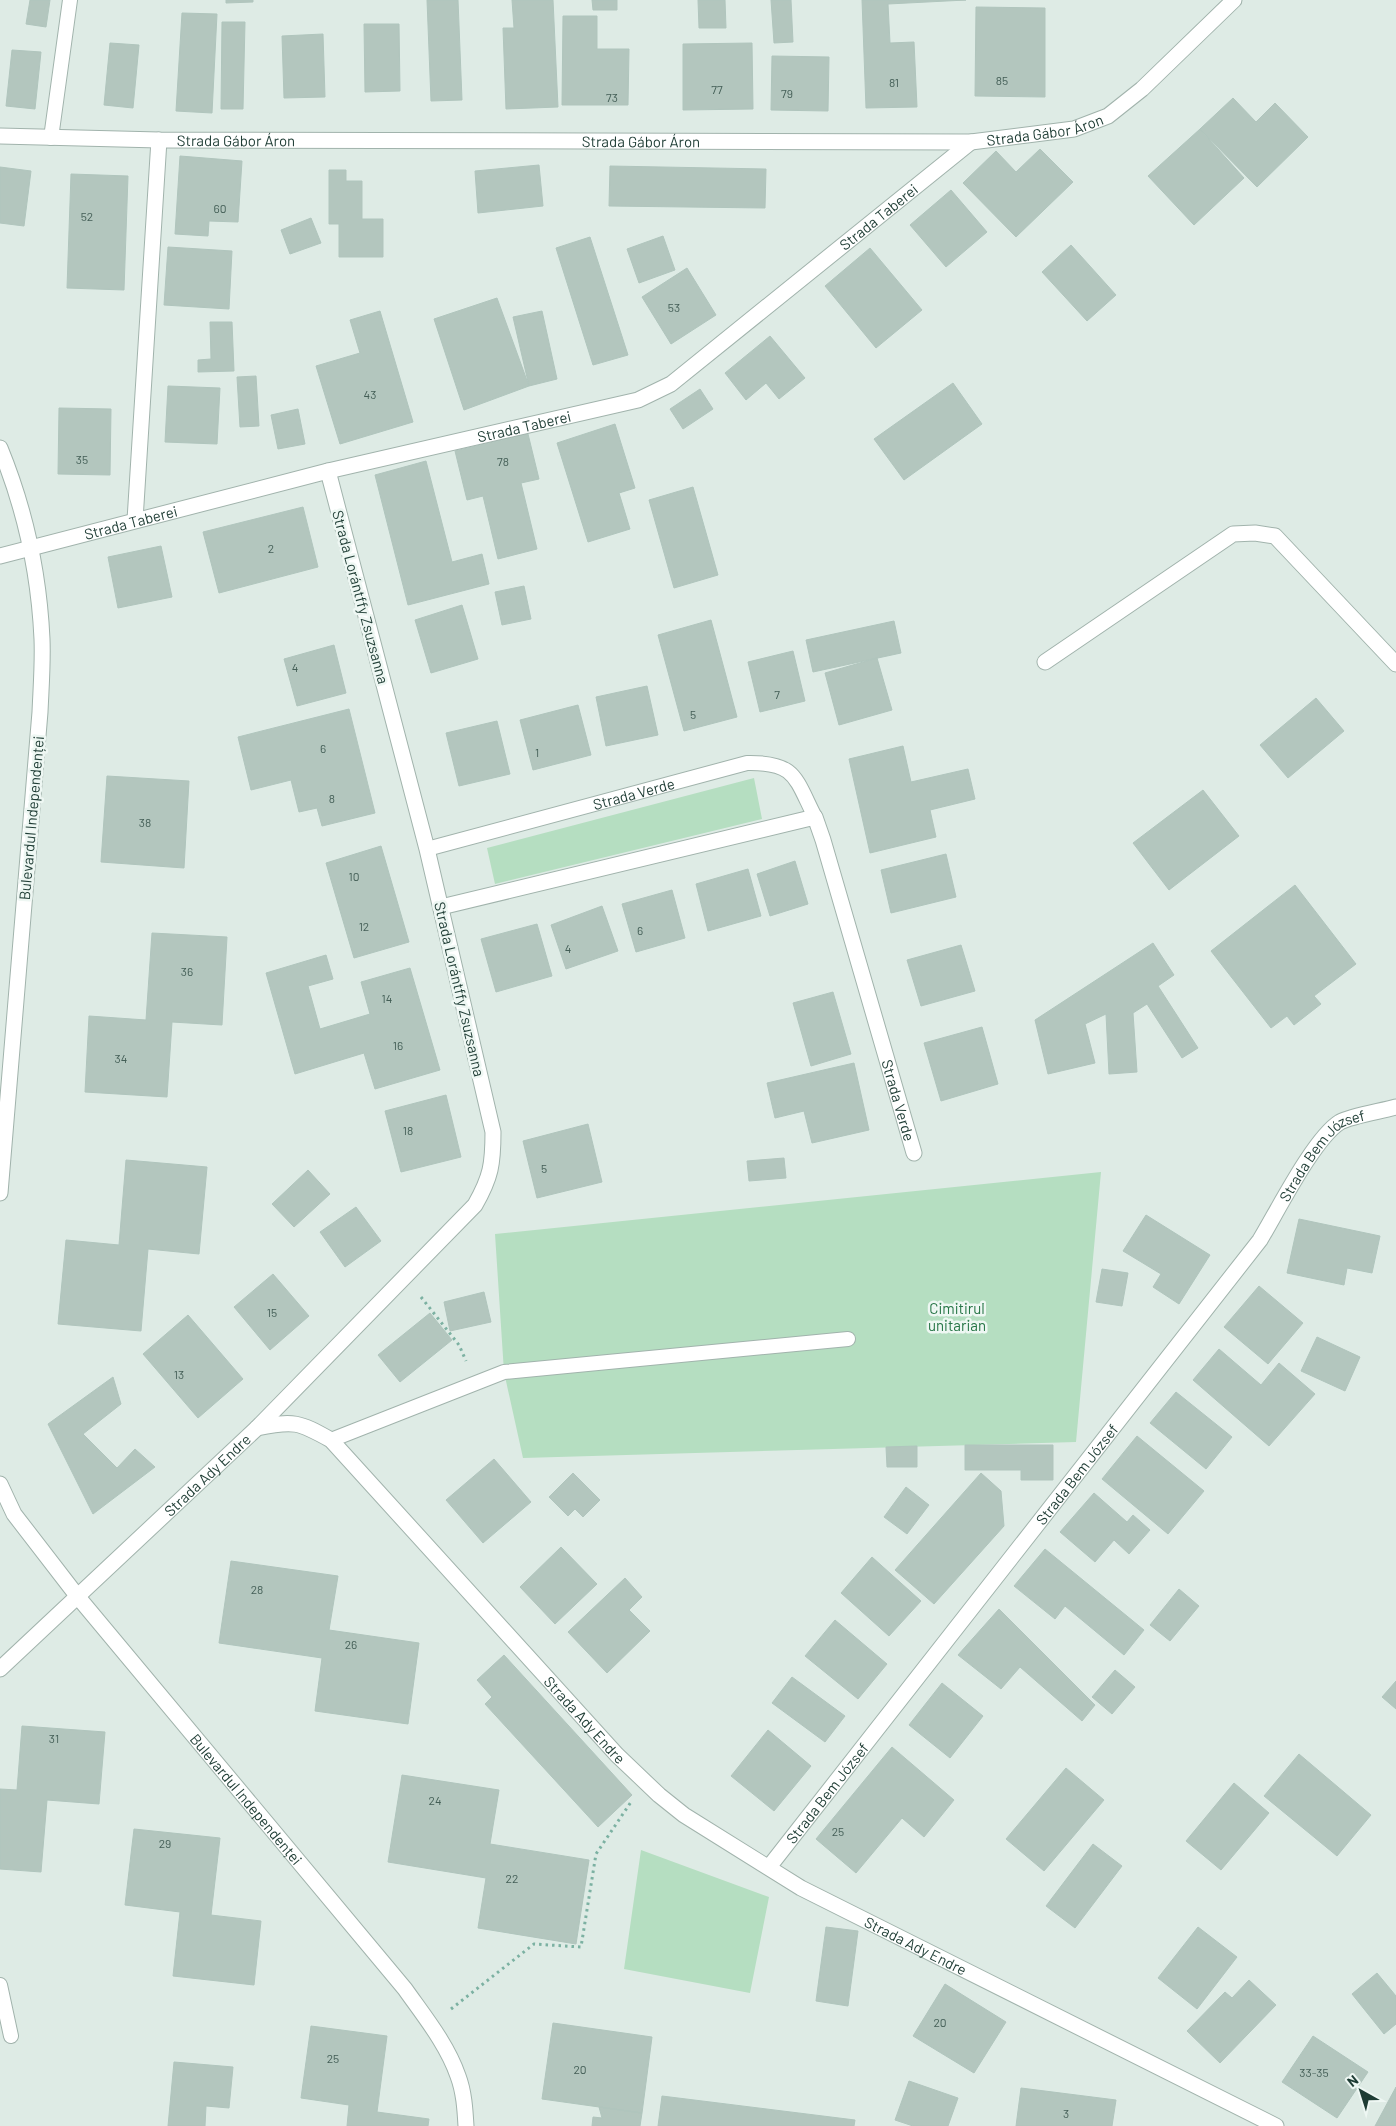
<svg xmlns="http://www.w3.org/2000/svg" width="1396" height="2126" viewBox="0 0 1396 2126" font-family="Barlow,sans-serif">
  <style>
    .green { fill: #b5dec1 }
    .building { fill: #b3c6be; stroke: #b0c5bd }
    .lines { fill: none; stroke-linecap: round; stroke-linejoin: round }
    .service-casing { stroke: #a1b3ac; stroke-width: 16 }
    .minor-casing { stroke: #a1b3ac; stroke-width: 17 }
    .path { stroke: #7cb1a2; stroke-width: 3; stroke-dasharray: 2.5 4; stroke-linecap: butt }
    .service { stroke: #fff; stroke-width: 14 }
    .minor { stroke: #fff; stroke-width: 15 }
    .labels { text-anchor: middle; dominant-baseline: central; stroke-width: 5; stroke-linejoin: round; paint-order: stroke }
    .number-label { font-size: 12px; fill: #435e56 }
    .street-label { font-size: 15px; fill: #1e3c34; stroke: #eef7f3 }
    .park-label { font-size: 15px; fill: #267546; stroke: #eef7f3 }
  </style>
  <rect width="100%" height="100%" fill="#deebe5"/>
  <path class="green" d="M754,778L762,819L495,884L487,848Z
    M1101,1172L1076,1442L523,1458L504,1372L495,1234Z
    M641,1850L769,1897L750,1993L624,1969Z"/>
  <path class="building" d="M30,0H50L46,27L26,24Z
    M226,0H253V2L226,3Z
    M427,0H458L462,100L431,101Z
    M512,0H553L558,107L506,109L503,28H514Z
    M592,0H617V10H593Z
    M698,0H725L726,28H699Z
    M771,0H791L793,42L774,43Z
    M862,0H966L888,4L890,43L914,42L917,107L866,108Z
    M976,7L1045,8V97L975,96Z
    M182,13L217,14L212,113L176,111Z
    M563,16H597V49H629L628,105H562Z
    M222,22H245L243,109H221Z
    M364,24H399L400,91L365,92Z
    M323,34L325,97L284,98L282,36Z
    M110,43L139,45L133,108L104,105Z
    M752,43L753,109L683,110V44Z
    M12,50L41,52L35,109L6,106Z
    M772,56L829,57L828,111L771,110Z
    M1233,98L1256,122L1275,103L1308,137L1257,187L1200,129Z
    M1200,129L1244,178L1194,225L1148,176Z
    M1040,149L1073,182L1016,237L963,183L996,151L1016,172Z
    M180,156L242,161L238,222L209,221L208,236L175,234Z
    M539,165L543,206L478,213L475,171Z
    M610,166L766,169L765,208L609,206Z
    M0,167L31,171L24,226L0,223Z
    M329,170H346V181H362V219H383V257H339V224H329Z
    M71,174L128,176L124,290L67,288Z
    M951,190L987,232L946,267L910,225Z
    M311,218L321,243L290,254L281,230Z
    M663,236L675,270L639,283L627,249Z
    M590,237L628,355L593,365L556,248Z
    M1071,245L1116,295L1087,321L1042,272Z
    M168,247L232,251L229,309L164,305Z
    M870,248L922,310L876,348L825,286Z
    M687,268L716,315L671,344L642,297Z
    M497,298L529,386L464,410L434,319Z
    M380,311L413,422L340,444L316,366L360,353L350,320Z
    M542,311L557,379L529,386L513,317Z
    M210,322H232L234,371L198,372V360L211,359Z
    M770,336L805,378L779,399L766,383L746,400L725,373Z
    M256,376L259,426L240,427L237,377Z
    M953,383L982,424L904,480L874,439Z
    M168,386L220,388L217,444L165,442Z
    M700,389L713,409L683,429L670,409Z
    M59,408L111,409L110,475L58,474Z
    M298,409L305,444L278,449L271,415Z
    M615,424L635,488L619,493L630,529L588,542L557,443Z
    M528,434L539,479L521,483L537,549L498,559L483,496L467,500L455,451Z
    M426,461L452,562L482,554L489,584L408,605L375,475Z
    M693,487L718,575L674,588L649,500Z
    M303,507L318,567L219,593L203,532Z
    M161,546L172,597L118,608L108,557Z
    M524,586L531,619L502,625L495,592Z
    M462,605L478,659L431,673L415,620Z
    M711,620L737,717L684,731L658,635Z
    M894,621L901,653L813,672L806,640Z
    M334,645L346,693L297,706L284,659Z
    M793,651L805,701L760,712L748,662Z
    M877,658L892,710L839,725L825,673Z
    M647,686L658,735L606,746L596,697Z
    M1316,698L1344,731L1288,778L1260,745Z
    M578,705L591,755L533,770L520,720Z
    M349,709L375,813L322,826L317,808L299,812L291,780L251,790L238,737Z
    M497,721L510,774L459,786L446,733Z
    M903,746L911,782L968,769L975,799L930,810L936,837L870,853L849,759Z
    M107,776L189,781L184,868L101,862Z
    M1203,790L1239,836L1169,890L1133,843Z
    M381,846L409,942L354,958L326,863Z
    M946,854L956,897L891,913L881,870Z
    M795,861L808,904L770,916L757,874Z
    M748,869L761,916L708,931L696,884Z
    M1295,885L1356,964L1314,996L1321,1004L1294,1025L1287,1016L1271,1028L1211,951Z
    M672,890L685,938L636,952L622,904Z
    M602,906L618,951L566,969L551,925Z
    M537,924L552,976L496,992L481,939Z
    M152,933L227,937L222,1025L172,1022L167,1097L85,1092L89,1016L146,1020Z
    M1153,943L1174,975L1158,986L1198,1048L1182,1058L1147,1004L1133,1013L1137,1072L1109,1074L1106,1014L1085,1024L1095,1063L1048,1074L1035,1020Z
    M961,945L975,991L921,1006L907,960Z
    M326,955L333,979L308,986L320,1029L370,1014L361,982L410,968L440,1070L375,1089L364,1053L295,1074L266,973Z
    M833,992L851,1054L811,1066L793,1003Z
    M982,1027L998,1084L941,1101L924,1043Z
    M854,1063L869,1130L812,1143L804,1111L775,1118L767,1083Z
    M446,1095L461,1157L401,1172L385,1111Z
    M588,1124L602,1182L537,1198L523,1141Z
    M784,1158L786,1178L749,1181L747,1161Z
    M126,1160L207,1167L199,1254L148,1249L141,1331L58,1324L66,1240L119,1245Z
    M308,1170L330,1194L294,1227L272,1204Z
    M356,1207L381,1241L345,1267L320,1232Z
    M1146,1215L1210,1255L1179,1304L1153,1287L1161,1274L1123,1251Z
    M1299,1219L1380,1236L1372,1273L1347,1268L1344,1285L1287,1273Z
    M1102,1269L1128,1273L1122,1306L1096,1302Z
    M273,1274L309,1316L270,1350L234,1307Z
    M1259,1286L1303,1323L1268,1364L1224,1327Z
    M484,1292L491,1322L450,1331L444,1302Z
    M430,1313L452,1340L400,1382L378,1355Z
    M188,1315L243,1379L198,1418L143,1354Z
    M1317,1337L1360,1357L1345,1391L1301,1371Z
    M1219,1349L1261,1385L1279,1363L1315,1394L1269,1446L1193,1380Z
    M113,1377L121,1404L83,1434L117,1468L135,1449L155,1467L93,1514L48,1424Z
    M1176,1392L1232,1437L1206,1469L1150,1423Z
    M1137,1436L1204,1491L1168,1534L1102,1479Z
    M965,1445H1053V1480H1021V1470H965Z
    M917,1446V1467H887L886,1447Z
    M494,1459L531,1502L483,1543L446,1500Z
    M573,1473L600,1500L583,1517L575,1509L568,1516L549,1497Z
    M981,1473L1001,1491L1004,1526L934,1604L895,1570Z
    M906,1487L929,1505L907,1534L884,1517Z
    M1094,1493L1127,1522L1133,1515L1150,1530L1129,1554L1114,1540L1095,1562L1060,1532Z
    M561,1547L597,1584L555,1624L520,1587Z
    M1045,1549L1144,1630L1124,1655L1065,1606L1055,1619L1014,1586Z
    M872,1557L921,1601L889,1636L841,1593Z
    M231,1561L338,1576L329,1630L419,1643L408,1724L315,1711L322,1658L219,1643Z
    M625,1578L642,1597L629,1610L650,1631L607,1673L568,1632Z
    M1179,1589L1199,1606L1170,1641L1150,1625Z
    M999,1609L1095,1705L1082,1721L1020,1667L1001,1689L958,1655Z
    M835,1620L887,1664L858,1699L805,1656Z
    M504,1655L632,1795L598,1827L485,1704L492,1697L477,1680Z
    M1115,1670L1135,1687L1112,1714L1092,1697Z
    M792,1677L845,1716L825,1742L772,1703Z
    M1396,1681V1709L1382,1697Z
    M942,1683L983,1716L950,1758L909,1725Z
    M22,1726L105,1732L99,1804L47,1800L41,1872L0,1869V1789L17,1790Z
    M768,1730L811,1766L774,1811L731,1776Z
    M892,1747L954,1800L924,1837L902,1818L856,1873L816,1839Z
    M1299,1754L1371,1815L1337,1856L1264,1796Z
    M1066,1768L1104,1800L1044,1871L1006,1839Z
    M402,1775L499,1790L490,1844L589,1860L576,1944L478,1928L486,1878L388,1862Z
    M1234,1783L1269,1813L1221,1870L1186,1841Z
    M134,1829L220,1838L211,1915L261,1921L254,1985L173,1976L180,1912L125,1905Z
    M1093,1844L1122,1866L1075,1928L1046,1906Z
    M826,1927L858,1931L848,2006L816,2001Z
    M1198,1927L1237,1957L1197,2009L1158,1978Z
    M1377,1973L1396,1996V2024L1384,2034L1352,1994Z
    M1249,1980L1276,2005L1220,2063L1187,2031L1225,1992L1232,1998Z
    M945,1984L1006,2022L974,2073L913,2036Z
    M553,2023L652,2037L642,2113L542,2099Z
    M311,2026L387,2036L377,2112L429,2119L428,2126H347L349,2105L301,2098Z
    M1313,2036L1368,2072L1337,2118L1282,2082Z
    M174,2062L233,2067L229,2108L206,2106L205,2126H168Z
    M909,2081L958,2098L948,2126H913L895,2120Z
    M1396,2087V2126H1375Z
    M1021,2088L1116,2100L1112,2126H1016Z
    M662,2096L855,2120L854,2126H658Z
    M599,2107L642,2113L640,2126H592L593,2117L602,2118Z"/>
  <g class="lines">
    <g class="service-casing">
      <g id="service">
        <path d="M51,138L70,0"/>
        <path id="s1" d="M427,849L747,763C796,762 795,778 815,817"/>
        <path d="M331,1440L504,1372L848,1339"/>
        <path d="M0,1985L11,2036"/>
      </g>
    </g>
    <g class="minor-casing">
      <g id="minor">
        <path id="s2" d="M0,136L159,140L971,142L1074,129L1108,116L1142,89L1234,0"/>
        <path d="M0,448C25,509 39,574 42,639C43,663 41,688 40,712L0,1193"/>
        <path d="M135,520L159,140"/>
        <path id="s3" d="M0,556L328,471L638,400L671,384L971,142"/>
        <path d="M1045,662L1233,534L1255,533L1275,536L1396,664"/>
        <path id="s4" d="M441,907L815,817L823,840L914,1153"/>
        <path d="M257,1428L475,1205C491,1177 493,1164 493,1132L427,849L328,471"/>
        <path id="s5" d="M0,1484L14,1514L78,1597L405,1989C424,2016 447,2044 458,2076C464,2092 465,2109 466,2126"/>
        <path id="s6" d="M0,1669L257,1428C294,1420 299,1422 331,1440L617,1755L659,1795L684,1815L801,1888L1276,2126"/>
        <path id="s7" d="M769,1867L1260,1240C1277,1212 1314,1138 1340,1122C1351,1116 1382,1111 1396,1107"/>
      </g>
    </g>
    <path class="path" d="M421,1297L459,1345L466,1361
      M451,2009L534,1944L581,1947L596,1854L631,1802"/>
    <use href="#service" class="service"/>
    <use href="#minor" class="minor"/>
  </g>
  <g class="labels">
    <g class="number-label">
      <text x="1002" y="80">85</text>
      <text x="894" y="82">81</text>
      <text x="717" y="89">77</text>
      <text x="787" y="93">79</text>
      <text x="612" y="97">73</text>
      <text x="220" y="208">60</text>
      <text x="87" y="216">52</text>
      <text x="674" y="307">53</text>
      <text x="370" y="394">43</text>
      <text x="82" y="459">35</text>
      <text x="503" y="461">78</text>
      <text x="271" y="548">2</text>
      <text x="295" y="667">4</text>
      <text x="777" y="694">7</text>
      <text x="693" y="714">5</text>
      <text x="323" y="748">6</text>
      <text x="537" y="752">1</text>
      <text x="332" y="798">8</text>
      <text x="145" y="822">38</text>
      <text x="354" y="876">10</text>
      <text x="364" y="926">12</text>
      <text x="640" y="930">6</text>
      <text x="568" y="948">4</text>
      <text x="187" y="971">36</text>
      <text x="387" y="998">14</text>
      <text x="398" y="1045">16</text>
      <text x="121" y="1058">34</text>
      <text x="408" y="1130">18</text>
      <text x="544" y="1168">5</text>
      <text x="272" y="1312">15</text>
      <text x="179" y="1374">13</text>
      <text x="257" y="1589">28</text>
      <text x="351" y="1644">26</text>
      <text x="54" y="1738">31</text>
      <text x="435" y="1800">24</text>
      <text x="838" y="1831">25</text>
      <text x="165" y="1843">29</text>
      <text x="512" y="1878">22</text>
      <text x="940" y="2022">20</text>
      <text x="333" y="2058">25</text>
      <text x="580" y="2069">20</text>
      <text x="1314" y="2072">33-35</text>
      <text x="1066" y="2113">3</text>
    </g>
    <g class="street-label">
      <text stroke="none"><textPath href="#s2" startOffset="1046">Strada Gábor Áron</textPath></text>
      <text stroke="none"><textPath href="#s2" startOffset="236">Strada Gábor Áron</textPath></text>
      <text stroke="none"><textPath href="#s2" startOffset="641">Strada Gábor Áron</textPath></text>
      <text stroke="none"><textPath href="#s3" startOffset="960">Strada Taberei</textPath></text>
      <text stroke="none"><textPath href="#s3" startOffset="540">Strada Taberei</textPath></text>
      <text stroke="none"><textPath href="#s3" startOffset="135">Strada Taberei</textPath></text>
      <text transform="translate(361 597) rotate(75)">Strada Lorántffy Zsuzsanna</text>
      <text stroke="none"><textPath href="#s1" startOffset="214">Strada Verde</textPath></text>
      <text transform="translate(31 818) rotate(-85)">Bulevardul Independenței</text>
      <text transform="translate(460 989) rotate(77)">Strada Lorántffy Zsuzsanna</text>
      <text stroke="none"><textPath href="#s4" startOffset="680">Strada Verde</textPath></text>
      <text stroke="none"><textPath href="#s7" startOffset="904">Strada Bem József</textPath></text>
      <text stroke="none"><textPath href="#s6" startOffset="284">Strada Ady Endre</textPath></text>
      <text stroke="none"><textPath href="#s7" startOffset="499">Strada Bem József</textPath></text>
      <text stroke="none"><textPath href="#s6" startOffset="808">Strada Ady Endre</textPath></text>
      <text stroke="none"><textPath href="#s7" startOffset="94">Strada Bem József</textPath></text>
      <text stroke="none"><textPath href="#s5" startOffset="401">Bulevardul Independenței</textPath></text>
      <text stroke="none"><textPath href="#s6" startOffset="1212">Strada Ady Endre</textPath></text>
    </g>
    <g class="park-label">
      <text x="957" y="1308">Cimitirul<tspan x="957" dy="17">unitarian</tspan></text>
    </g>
  </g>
  <g transform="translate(1361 2091) rotate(321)" stroke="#eef7f3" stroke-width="4" paint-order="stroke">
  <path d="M0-4L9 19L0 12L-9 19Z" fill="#1e3c34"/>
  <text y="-8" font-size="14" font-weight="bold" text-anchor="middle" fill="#1e3c34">N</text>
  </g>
</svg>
